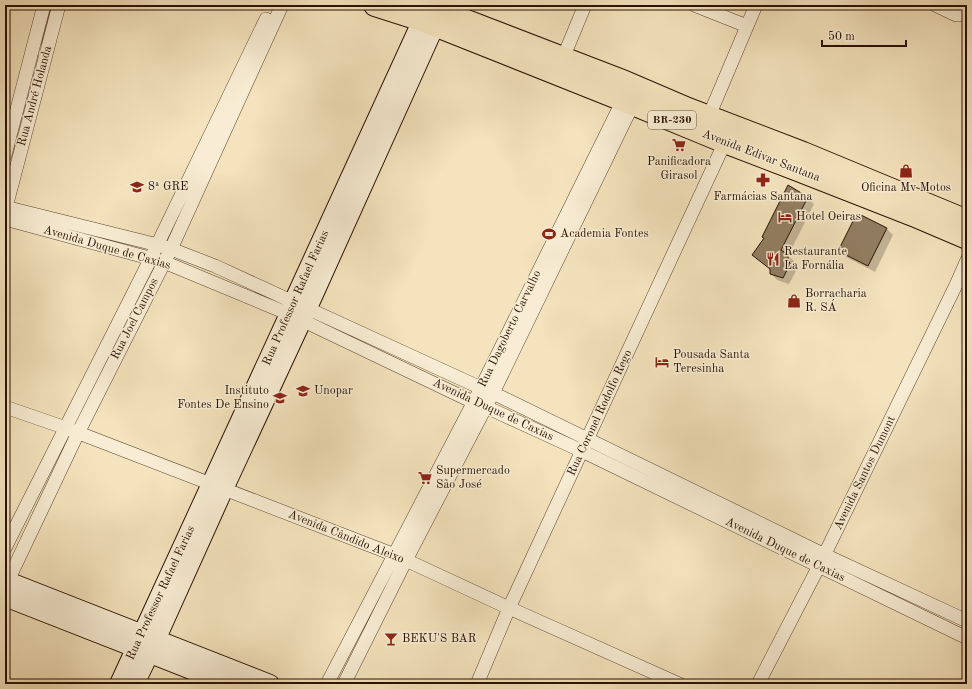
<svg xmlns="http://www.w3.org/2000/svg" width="972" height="689" viewBox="0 0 972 689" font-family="'Old Standard TT',serif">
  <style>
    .shadow { fill: #0003 }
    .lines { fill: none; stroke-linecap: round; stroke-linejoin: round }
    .stream { stroke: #79644b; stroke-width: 3.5 }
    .building { fill: #937e62; stroke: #291100 }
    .street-casing { stroke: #5c462f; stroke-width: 14 }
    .secondary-casing { stroke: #291100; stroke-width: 20 }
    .highway-casing { stroke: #291100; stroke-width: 24 }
    .street { stroke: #f8edd4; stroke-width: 13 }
    .secondary { stroke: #f8edd4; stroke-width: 18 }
    .highway { stroke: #f4e3bd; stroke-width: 22 }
    .labels { text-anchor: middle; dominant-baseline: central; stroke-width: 3; stroke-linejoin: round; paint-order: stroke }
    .shield { fill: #f8edd4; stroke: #675340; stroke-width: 1 }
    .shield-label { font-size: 11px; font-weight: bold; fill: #291100 }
    .street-label { font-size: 12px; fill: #291100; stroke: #f8edd4 }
    .poi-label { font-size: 12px; fill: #291100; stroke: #f8edd4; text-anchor: start }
  </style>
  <rect width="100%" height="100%" fill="#f4e3bd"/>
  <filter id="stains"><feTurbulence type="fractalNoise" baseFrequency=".005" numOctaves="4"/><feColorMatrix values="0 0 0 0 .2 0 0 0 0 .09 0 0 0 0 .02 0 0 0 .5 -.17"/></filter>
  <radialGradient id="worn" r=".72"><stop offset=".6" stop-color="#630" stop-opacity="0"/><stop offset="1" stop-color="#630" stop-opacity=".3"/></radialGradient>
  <path class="shadow" d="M788,187L808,198L814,204L788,256L794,261L796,271L789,284L777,280L771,273V270L754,255L765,239Z
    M887,229L893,235L875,272L846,257L839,250Z"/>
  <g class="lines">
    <path class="stream" d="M42,43L52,5"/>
  </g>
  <path class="building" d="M788,185L808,197L781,250L787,254L790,264L783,278L770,274V269L752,255L764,238L762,237Z
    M857,213L887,228L868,266L838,251Z"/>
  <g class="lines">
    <g class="street-casing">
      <path id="street" d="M694,5L747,26
        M935,5L956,15H962L967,11
        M563,58L585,5
        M709,116L756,5
        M5,155L44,5
        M5,207L158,245L171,249L215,266L481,388L493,393L825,555L967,621
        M5,211L59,5
        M5,219L164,262L289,314L473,402L486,407L582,451L967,638
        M5,407L66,428L395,555L509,608L679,684
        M5,548L151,258L266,19
        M5,587L78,433L171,249L282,5
        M327,684L481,388L623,100
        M344,684L406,560L493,393L633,104
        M477,684L509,608L725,142
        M758,684L819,566L956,285L967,260"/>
    </g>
    <g class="secondary-casing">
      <path id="secondary" d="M5,580L270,684
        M5,597L227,684
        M119,684L289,314L293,302L422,20
        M135,684L156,640L224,489L302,321L435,26"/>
    </g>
    <g class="highway-casing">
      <path id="highway" d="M375,5L422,20L633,104L725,142L798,170L913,215L967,238
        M425,5L625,82L688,109L803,153L967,221"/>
    </g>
    <use href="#street" class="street"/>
    <use href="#secondary" class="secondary"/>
    <use href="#highway" class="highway"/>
  </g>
  <defs>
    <g id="supermarket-bare" transform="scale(1.08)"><path d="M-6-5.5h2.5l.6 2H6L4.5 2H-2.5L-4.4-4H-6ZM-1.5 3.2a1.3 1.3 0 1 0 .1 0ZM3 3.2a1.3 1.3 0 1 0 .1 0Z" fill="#8f2418" stroke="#f8edd4" stroke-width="2.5" paint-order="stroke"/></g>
    <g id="shop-bare" transform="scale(1.08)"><path d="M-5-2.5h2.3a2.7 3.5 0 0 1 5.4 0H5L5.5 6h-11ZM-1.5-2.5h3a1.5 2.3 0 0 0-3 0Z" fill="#8f2418" stroke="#f8edd4" stroke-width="2.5" paint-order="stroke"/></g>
    <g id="pharmacy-bare" transform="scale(1.08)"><path d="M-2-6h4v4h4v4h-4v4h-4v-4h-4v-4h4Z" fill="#8f2418" stroke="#f8edd4" stroke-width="2.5" paint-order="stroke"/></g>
    <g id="university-bare" transform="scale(1.08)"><path d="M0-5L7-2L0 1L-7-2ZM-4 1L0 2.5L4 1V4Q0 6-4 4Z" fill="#8f2418" stroke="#f8edd4" stroke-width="2.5" paint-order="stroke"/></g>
    <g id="hotel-bare" transform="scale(1.08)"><path d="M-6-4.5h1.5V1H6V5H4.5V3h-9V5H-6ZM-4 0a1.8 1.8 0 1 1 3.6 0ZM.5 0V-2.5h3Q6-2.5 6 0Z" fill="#8f2418" stroke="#f8edd4" stroke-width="2.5" paint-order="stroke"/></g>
    <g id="stadium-bare" transform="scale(1.08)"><path d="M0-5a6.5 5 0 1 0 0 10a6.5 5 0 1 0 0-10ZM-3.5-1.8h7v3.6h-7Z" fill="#8f2418" stroke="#f8edd4" stroke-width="2.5" paint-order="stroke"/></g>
    <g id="restaurant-bare" transform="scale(1.08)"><path d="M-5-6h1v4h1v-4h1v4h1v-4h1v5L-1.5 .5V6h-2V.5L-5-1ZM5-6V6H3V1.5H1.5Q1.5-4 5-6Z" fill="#8f2418" stroke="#f8edd4" stroke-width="2.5" paint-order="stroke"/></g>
    <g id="school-bare" transform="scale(1.08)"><path d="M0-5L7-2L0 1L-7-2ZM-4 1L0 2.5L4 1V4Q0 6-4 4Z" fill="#8f2418" stroke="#f8edd4" stroke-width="2.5" paint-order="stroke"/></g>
    <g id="bar-bare" transform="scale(1.08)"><path d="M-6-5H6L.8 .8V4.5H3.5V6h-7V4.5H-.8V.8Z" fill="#8f2418" stroke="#f8edd4" stroke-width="2.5" paint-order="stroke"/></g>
  </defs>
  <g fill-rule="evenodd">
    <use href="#supermarket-bare" x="679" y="145"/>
    <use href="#shop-bare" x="906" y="171"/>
    <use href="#pharmacy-bare" x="763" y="180"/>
    <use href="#university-bare" x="137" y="187"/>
    <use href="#hotel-bare" x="785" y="217"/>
    <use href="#stadium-bare" x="549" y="234"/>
    <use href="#restaurant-bare" x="773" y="259"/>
    <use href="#shop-bare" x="794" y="301"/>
    <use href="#hotel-bare" x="662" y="362"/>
    <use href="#university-bare" x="303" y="391"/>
    <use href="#school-bare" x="280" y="398"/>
    <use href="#supermarket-bare" x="425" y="478"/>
    <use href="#bar-bare" x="391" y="639"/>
  </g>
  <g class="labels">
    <rect class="shield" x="648" y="111" width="48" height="18" rx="3"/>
    <g class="shield-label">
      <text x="672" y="120">BR-230</text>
    </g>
    <g class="street-label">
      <text transform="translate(35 96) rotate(-75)">Rua André Holanda</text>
      <text transform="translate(761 156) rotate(21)">Avenida Edivar Santana</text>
      <text transform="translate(107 248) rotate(16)">Avenida Duque de Caxias</text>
      <text transform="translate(296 298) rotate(-66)">Rua Professor Rafael Farias</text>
      <text transform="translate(135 319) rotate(-63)">Rua Joel Campos</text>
      <text transform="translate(510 329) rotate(-64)">Rua Dagoberto Carvalho</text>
      <text transform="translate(493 410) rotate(25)">Avenida Duque de Caxias</text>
      <text transform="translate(600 413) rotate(-65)">Rua Coronel Rodolfo Rego</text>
      <text transform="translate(865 473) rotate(-64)">Avenida Santos Dumont</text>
      <text transform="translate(346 537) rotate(22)">Avenida Cândido Aleixo</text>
      <text transform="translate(785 550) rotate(26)">Avenida Duque de Caxias</text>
      <text transform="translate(161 593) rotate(-65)">Rua Professor Rafael Farias</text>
    </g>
    <g class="poi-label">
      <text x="679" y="162" text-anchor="middle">Panificadora<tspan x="679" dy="14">Girasol</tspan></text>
      <text x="148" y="187">8ª GRE</text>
      <text x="906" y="188" text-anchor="middle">Oficina Mv Motos</text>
      <text x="763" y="197" text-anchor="middle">Farmácias Santana</text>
      <text x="796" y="217">Hotel Oeiras</text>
      <text x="560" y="234">Academia Fontes</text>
      <text x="784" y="252">Restaurante<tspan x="784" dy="14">La Fornália</tspan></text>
      <text x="805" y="294">Borracharia<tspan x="805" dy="14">R. SÁ</tspan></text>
      <text x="673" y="355">Pousada Santa<tspan x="673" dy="14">Teresinha</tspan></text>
      <text x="269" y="391" text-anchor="end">Instituto<tspan x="269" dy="14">Fontes De Ensino</tspan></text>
      <text x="314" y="391">Unopar</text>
      <text x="436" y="471">Supermercado<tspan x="436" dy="14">São José</tspan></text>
      <text x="402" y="639">BEKU'S BAR</text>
    </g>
  </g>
  <rect width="972" height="689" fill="none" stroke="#f4e3bd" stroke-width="20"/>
  <rect x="6" y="6" width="960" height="677" fill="none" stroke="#291100" stroke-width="2"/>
  <rect x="10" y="10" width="952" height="669" fill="none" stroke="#291100"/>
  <path d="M822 40v6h84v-6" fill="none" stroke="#291100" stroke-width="2"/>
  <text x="828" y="40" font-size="12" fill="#291100" stroke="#f8edd4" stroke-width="3" paint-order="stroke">50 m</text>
  <rect width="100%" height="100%" filter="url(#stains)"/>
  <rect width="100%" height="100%" fill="url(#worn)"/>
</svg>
